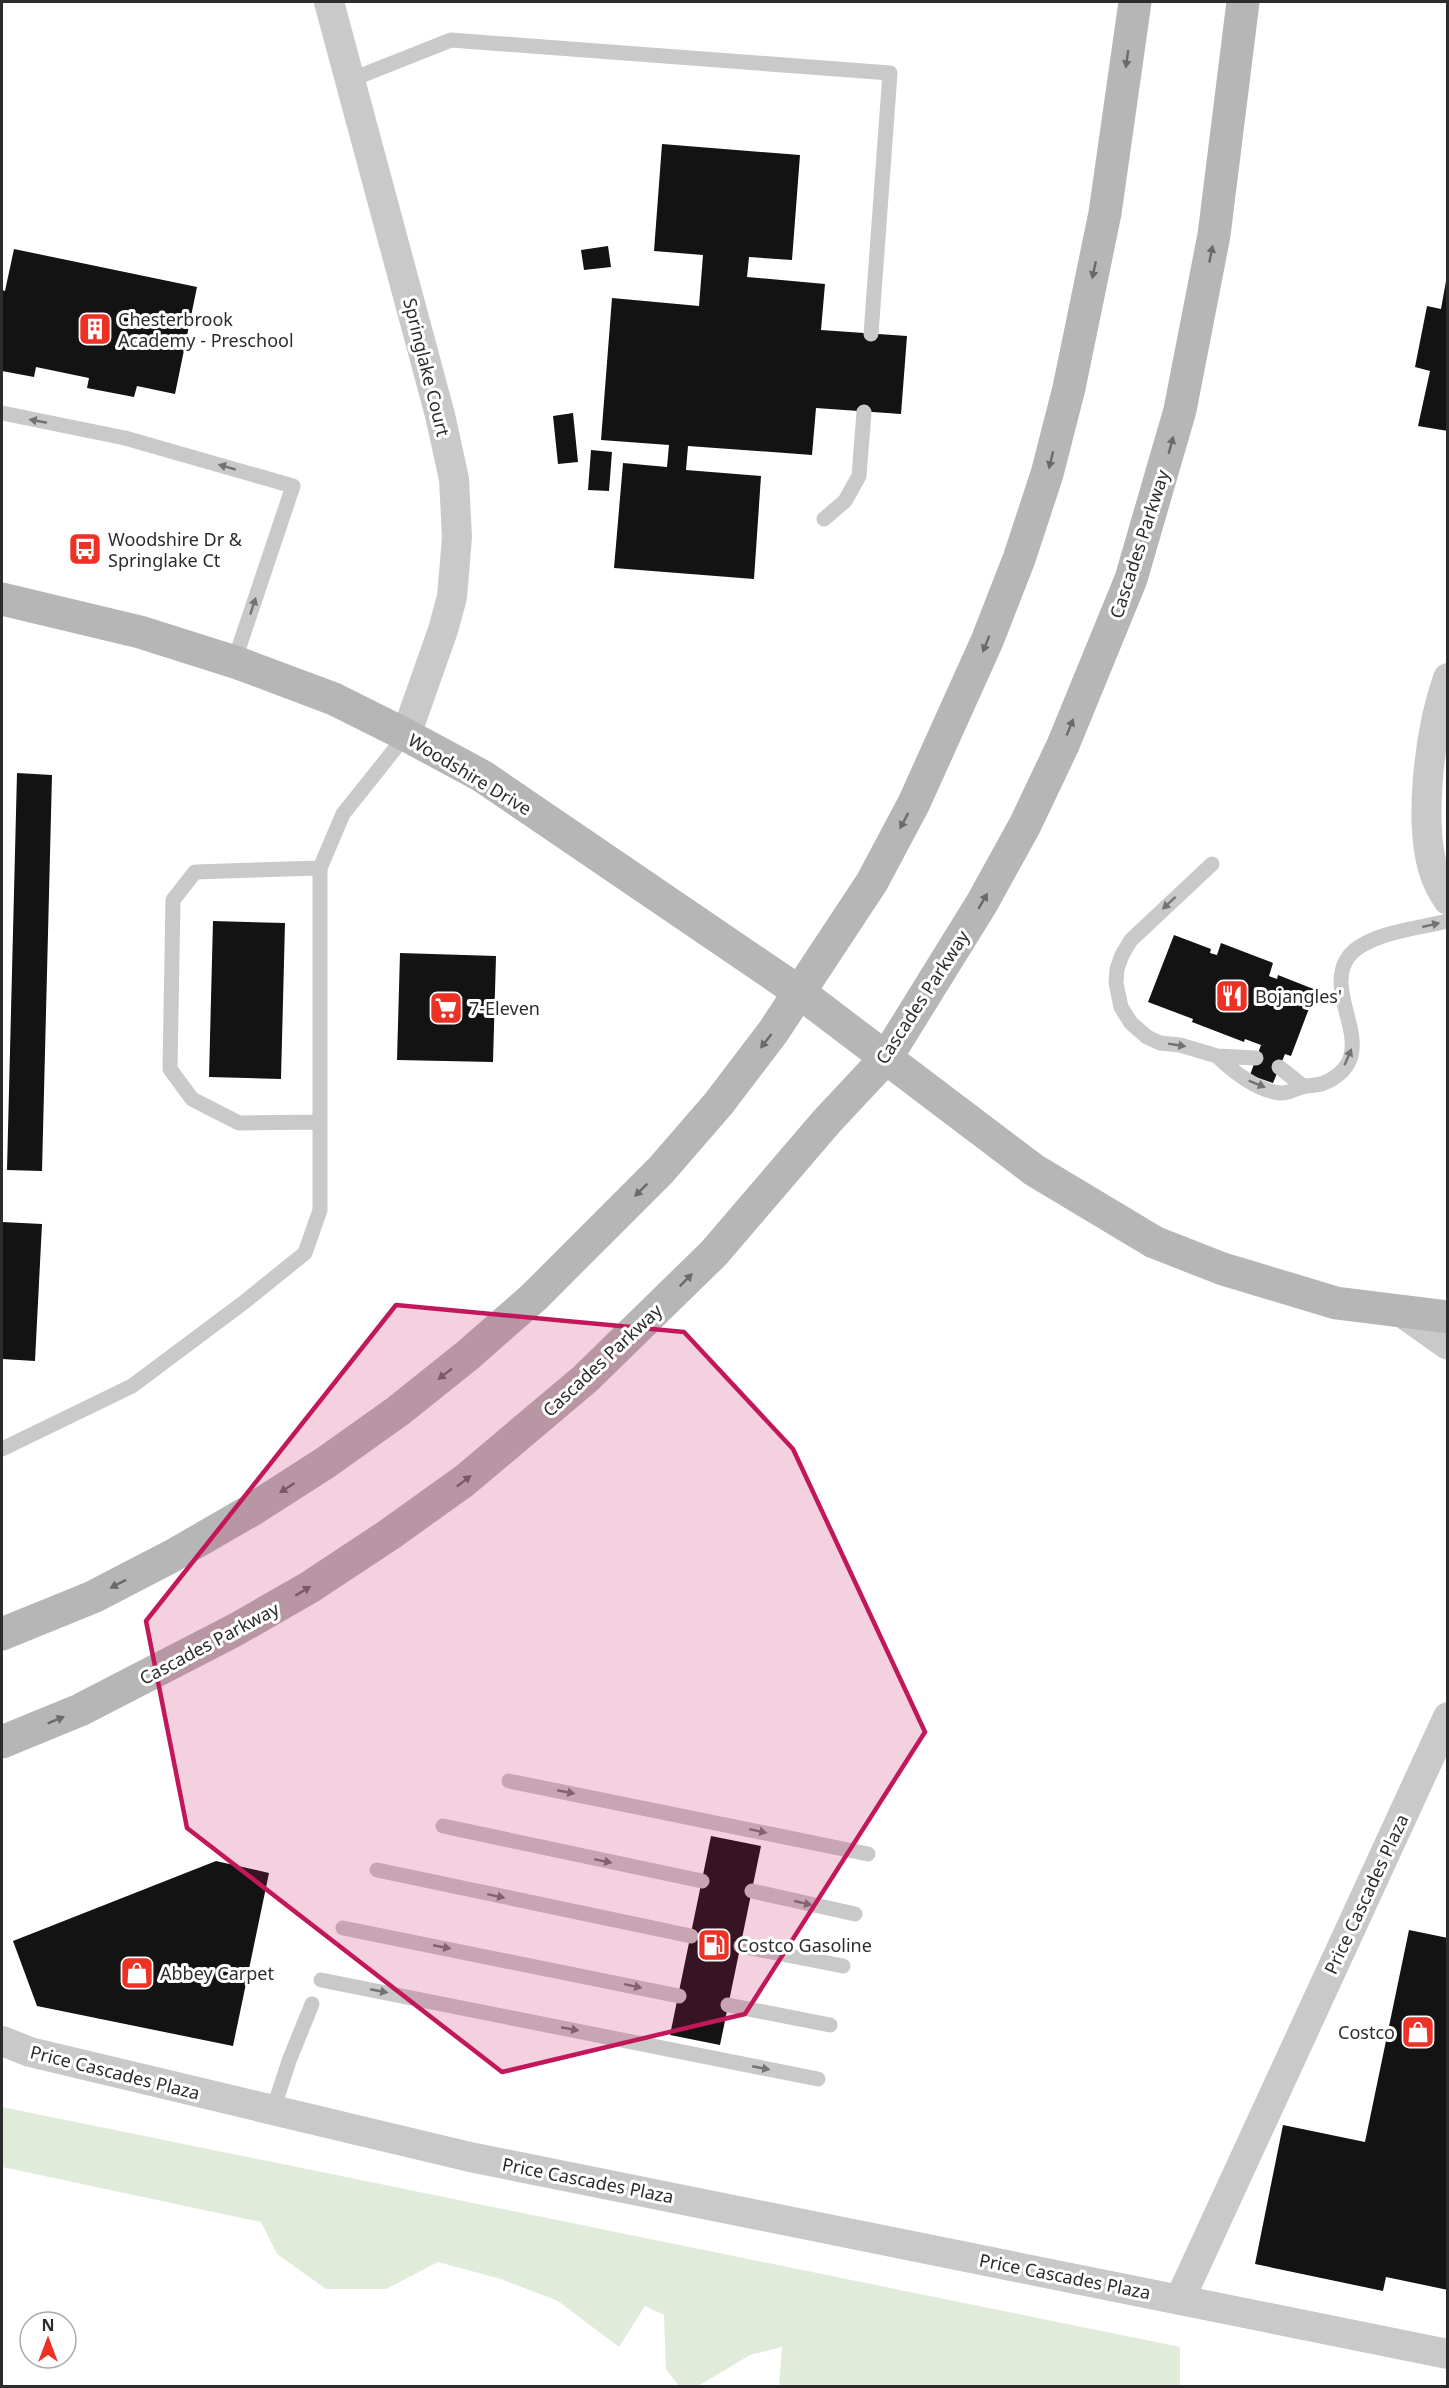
<svg xmlns="http://www.w3.org/2000/svg" width="1449" height="2388" viewBox="0 0 1449 2388" font-family="'Noto Sans',sans-serif">
  <style>
    .green { fill: #e0ebd9 }
    .building { fill: #131313 }
    .lines { fill: none; stroke-linecap: round; stroke-linejoin: round }
    .lane { stroke: #c9c9c9; stroke-width: 15 }
    .street { stroke: #c9c9c9; stroke-width: 30 }
    .secondary { stroke: #b6b6b6; stroke-width: 33 }
    .oneway { fill: #6a6a6a }
    .oneway2 { fill: #737373 }
    .marked { fill: #c2185b; fill-opacity: 0.2; stroke: #c2185b; stroke-width: 4.5; stroke-linejoin: round }
    .labels { text-anchor: middle; dominant-baseline: central; stroke-width: 6; stroke-linejoin: round; paint-order: stroke }
    .poi-label { font-size: 18px; fill: #2c2c2c; stroke: #fff; text-anchor: start }
    .street-label { font-size: 18px; fill: #2c2c2c; stroke: #fff }
  </style>
  <rect width="100%" height="100%" fill="#fff"/>
  <path class="green" d="M2,2107L1180,2347V2386H779L782,2347L750,2355L698,2386H679L666,2369L664,2315L645,2306L619,2347L558,2301L501,2279L438,2262L386,2289H326L277,2254L261,2222L2,2167Z"/>
  <path class="building" d="M662,144L800,155L792,260L749,257L747,277L825,284L821,330L907,336L901,414L816,408L812,455L688,446L686,470L761,476L754,579L614,568L623,463L667,467L669,445L601,440L612,298L699,306L703,255L654,251Z
    M608,246L611,267L584,270L581,250Z
    M14,249L197,287L175,394L137,386L134,397L87,388L89,378L36,367L34,377L2,371V290L5,291Z
    M1446,281H1448V431L1418,426L1430,371L1415,367L1427,306L1441,309Z
    M573,413L578,462L558,464L553,416Z
    M591,450L612,452L609,491L588,490Z
    M17,773L52,775L42,1171L7,1170Z
    M213,921L285,923L281,1079L209,1077Z
    M1174,935L1211,949L1210,953L1217,955L1221,943L1273,963L1269,976L1277,979L1278,975L1316,990L1291,1056L1285,1054L1273,1083L1250,1075L1261,1045L1245,1039L1244,1042L1192,1022L1193,1019L1148,1002Z
    M400,953L496,956L493,1062L397,1060Z
    M2,1222L42,1224L35,1361L2,1359Z
    M711,1836L761,1846L720,2045L670,2035Z
    M216,1861L269,1873L233,2046L37,2006L13,1941Z
    M1409,1930L1448,1938V2290L1386,2277L1383,2291L1255,2264L1283,2125L1365,2142Z"/>
  <g class="lines">
    <path class="lane" d="M350,80L451,40L890,73L871,334
      M2,413L125,438L293,486L234,662
      M824,519L845,501L859,476L864,412
      M1212,864L1131,940L1122,955L1117,969L1116,983L1121,1007L1131,1023L1147,1037L1160,1043L1180,1045L1217,1056L1256,1058
      M320,868L195,872L173,900L170,1069L192,1099L239,1123L320,1122
      M1217,1056C1232,1071 1258,1091 1280,1093C1288,1094 1294,1089 1302,1087C1309,1085 1317,1086 1324,1083C1388,1055 1319,995 1349,956C1367,933 1420,928 1448,921
      M1279,1067L1303,1086
      M2,1449L132,1386L243,1303L305,1253L320,1210V868L343,814L406,735
      M509,1781L868,1854
      M443,1826L702,1881
      M377,1870L691,1936
      M752,1891L855,1914
      M343,1928L679,1996
      M741,1946L843,1966
      M321,1980L818,2079
      M728,2005L830,2025
      M273,2110L289,2061L312,2004"/>
    <path class="street" d="M329,2L440,415L454,479L457,537L452,597L443,630L406,735
      M1448,678C1430,729 1416,829 1437,880C1440,887 1444,894 1448,900
      M1400,1311L1448,1345
      M2,2041L30,2052L470,2157L1448,2354
      M1180,2299L1448,1717"/>
    <path class="secondary" d="M2,599L140,632L238,663L334,699L406,735L482,776L799,992L1034,1170L1154,1242L1223,1269L1336,1303L1448,1317
      M2,1634L93,1597L172,1556L250,1511L325,1463L398,1411L468,1355L534,1297L661,1170L719,1103L773,1032L872,882L914,803L987,641L1019,559L1047,474L1069,388L1105,213L1135,2
      M2,1742L80,1710L235,1630L310,1587L390,1534L464,1481L585,1379L714,1253L827,1121L886,1058L982,903L1025,825L1063,745L1131,579L1180,410L1214,235L1243,2"/>
  </g>
  <defs><path id="oneway-solid" d="M-6-.8H1V-3.2L6.5 0L1 3.2V.8H-6Z" transform="scale(1.5)"/></defs>
  <g class="oneway">
    <use href="#oneway-solid" transform="translate(1127 59) rotate(98)"/>
    <use href="#oneway-solid" transform="translate(1211 254) rotate(-79)"/>
    <use href="#oneway-solid" transform="translate(1094 270) rotate(102)"/>
    <use href="#oneway-solid" transform="translate(1171 445) rotate(-75)"/>
    <use href="#oneway-solid" transform="translate(1051 460) rotate(104)"/>
    <use href="#oneway-solid" transform="translate(986 644) rotate(112)"/>
    <use href="#oneway-solid" transform="translate(1070 727) rotate(-68)"/>
    <use href="#oneway-solid" transform="translate(904 821) rotate(118)"/>
    <use href="#oneway-solid" transform="translate(983 901) rotate(-60)"/>
    <use href="#oneway-solid" transform="translate(766 1041) rotate(128)"/>
    <use href="#oneway-solid" transform="translate(641 1190) rotate(135)"/>
    <use href="#oneway-solid" transform="translate(686 1280) rotate(-45)"/>
    <use href="#oneway-solid" transform="translate(445 1374) rotate(142)"/>
    <use href="#oneway-solid" transform="translate(464 1481) rotate(-38)"/>
    <use href="#oneway-solid" transform="translate(287 1488) rotate(147)"/>
    <use href="#oneway-solid" transform="translate(118 1584) rotate(153)"/>
    <use href="#oneway-solid" transform="translate(303 1591) rotate(-31)"/>
    <use href="#oneway-solid" transform="translate(56 1720) rotate(-22)"/>
  </g>
  <g class="oneway2">
    <use href="#oneway-solid" transform="translate(38 421) rotate(-169)"/>
    <use href="#oneway-solid" transform="translate(227 467) rotate(-164)"/>
    <use href="#oneway-solid" transform="translate(253 606) rotate(-72)"/>
    <use href="#oneway-solid" transform="translate(1169 903) rotate(137)"/>
    <use href="#oneway-solid" transform="translate(1431 925) rotate(-13)"/>
    <use href="#oneway-solid" transform="translate(1177 1045) rotate(9)"/>
    <use href="#oneway-solid" transform="translate(1348 1057) rotate(-67)"/>
    <use href="#oneway-solid" transform="translate(1257 1084) rotate(22)"/>
    <use href="#oneway-solid" transform="translate(566 1792) rotate(11)"/>
    <use href="#oneway-solid" transform="translate(758 1831) rotate(12)"/>
    <use href="#oneway-solid" transform="translate(603 1861) rotate(12)"/>
    <use href="#oneway-solid" transform="translate(496 1896) rotate(12)"/>
    <use href="#oneway-solid" transform="translate(803 1903) rotate(13)"/>
    <use href="#oneway-solid" transform="translate(442 1947) rotate(11)"/>
    <use href="#oneway-solid" transform="translate(633 1986) rotate(12)"/>
    <use href="#oneway-solid" transform="translate(379 1991) rotate(11)"/>
    <use href="#oneway-solid" transform="translate(570 2029) rotate(11)"/>
    <use href="#oneway-solid" transform="translate(761 2068) rotate(11)"/>
  </g>
  <path class="marked" d="M396,1305L684,1332L793,1449L925,1732L745,2014L502,2072L187,1828L146,1621Z"/>
  <defs>
    <g id="building-square" transform="scale(1.725)"><rect x="-9" y="-9" width="18" height="18" rx="4" fill="#ed3125" stroke="#fff"/><path d="M-4-6H4V6H1V3H-1V6H-4ZM-2.5-4.3h1.7v1.8h-1.7ZM.8-4.3h1.7v1.8H.8ZM-2.5-1h1.7V.8h-1.7ZM.8-1h1.7V.8H.8Z" fill="#fff"/></g>
    <g id="bus-square" transform="scale(1.725)"><rect x="-9" y="-9" width="18" height="18" rx="4" fill="#ed3125" stroke="#fff"/><path d="M-5-6H5V4H4V6H2V4H-2V6H-4V4H-5ZM-3.5-4V0h7V-4ZM-3.5 1.2v1.5H-2V1.2ZM2 1.2v1.5H3.5V1.2Z" fill="#fff"/></g>
    <g id="restaurant-square" transform="scale(1.725)"><rect x="-9" y="-9" width="18" height="18" rx="4" fill="#ed3125" stroke="#fff"/><path d="M-5-6h1v4h1v-4h1v4h1v-4h1v5L-1.5 .5V6h-2V.5L-5-1ZM5-6V6H3V1.5H1.5Q1.5-4 5-6Z" fill="#fff"/></g>
    <g id="supermarket-square" transform="scale(1.725)"><rect x="-9" y="-9" width="18" height="18" rx="4" fill="#ed3125" stroke="#fff"/><path d="M-6-5.5h2.5l.6 2H6L4.5 2H-2.5L-4.4-4H-6ZM-1.5 3.2a1.3 1.3 0 1 0 .1 0ZM3 3.2a1.3 1.3 0 1 0 .1 0Z" fill="#fff"/></g>
    <g id="fuel-square" transform="scale(1.725)"><rect x="-9" y="-9" width="18" height="18" rx="4" fill="#ed3125" stroke="#fff"/><path d="M-5.5-6h7V0h2V4h1.3V-2.5L3-4.5l.8-.8L6-3V5H2.5V1h-1V6h-7ZM-4.2-4.7v3.2H.2V-4.7Z" fill="#fff"/></g>
    <g id="shop-square" transform="scale(1.725)"><rect x="-9" y="-9" width="18" height="18" rx="4" fill="#ed3125" stroke="#fff"/><path d="M-5-2.5h2.3a2.7 3.5 0 0 1 5.4 0H5L5.5 6h-11ZM-1.5-2.5h3a1.5 2.3 0 0 0-3 0Z" fill="#fff"/></g>
  </defs>
  <g fill-rule="evenodd">
    <use href="#building-square" x="95" y="329"/>
    <use href="#bus-square" x="85" y="549"/>
    <use href="#restaurant-square" x="1232" y="996"/>
    <use href="#supermarket-square" x="446" y="1008"/>
    <use href="#fuel-square" x="714" y="1945"/>
    <use href="#shop-square" x="137" y="1973"/>
    <use href="#shop-square" x="1418" y="2032"/>
  </g>
  <g class="labels">
    <g class="poi-label">
      <text x="118" y="319">Chesterbrook<tspan x="118" dy="21">Academy - Preschool</tspan></text>
      <text x="108" y="539">Woodshire Dr &amp;<tspan x="108" dy="21">Springlake Ct</tspan></text>
      <text x="1255" y="996">Bojangles'</text>
      <text x="469" y="1008">7-Eleven</text>
      <text x="737" y="1945">Costco Gasoline</text>
      <text x="160" y="1973">Abbey Carpet</text>
      <text x="1395" y="2032" text-anchor="end">Costco</text>
    </g>
    <g class="street-label">
      <text transform="translate(427 367) rotate(76)">Springlake Court</text>
      <text transform="translate(1139 544) rotate(-72)">Cascades Parkway</text>
      <text transform="translate(470 774) rotate(31)">Woodshire Drive</text>
      <text transform="translate(922 997) rotate(-57)">Cascades Parkway</text>
      <text transform="translate(602 1360) rotate(-43)">Cascades Parkway</text>
      <text transform="translate(209 1643) rotate(-28)">Cascades Parkway</text>
      <text transform="translate(1366 1894) rotate(-65)">Price Cascades Plaza</text>
      <text transform="translate(115 2072) rotate(14)">Price Cascades Plaza</text>
      <text transform="translate(588 2180) rotate(11)">Price Cascades Plaza</text>
      <text transform="translate(1065 2276) rotate(11)">Price Cascades Plaza</text>
    </g>
  </g>
  <rect width="1449" height="2388" fill="none" stroke="#2c2c2c" stroke-width="6"/>
  <g transform="translate(48 2340)"><circle r="28" fill="#ffffff" stroke="#ababab" stroke-width="1.5"/>
  <path d="M0-4.5L10 22L0 15L-10 22Z" fill="#ed3125"/>
  <text y="-9" font-size="16" font-weight="bold" text-anchor="middle" fill="#2c2c2c">N</text>
  </g>
</svg>
